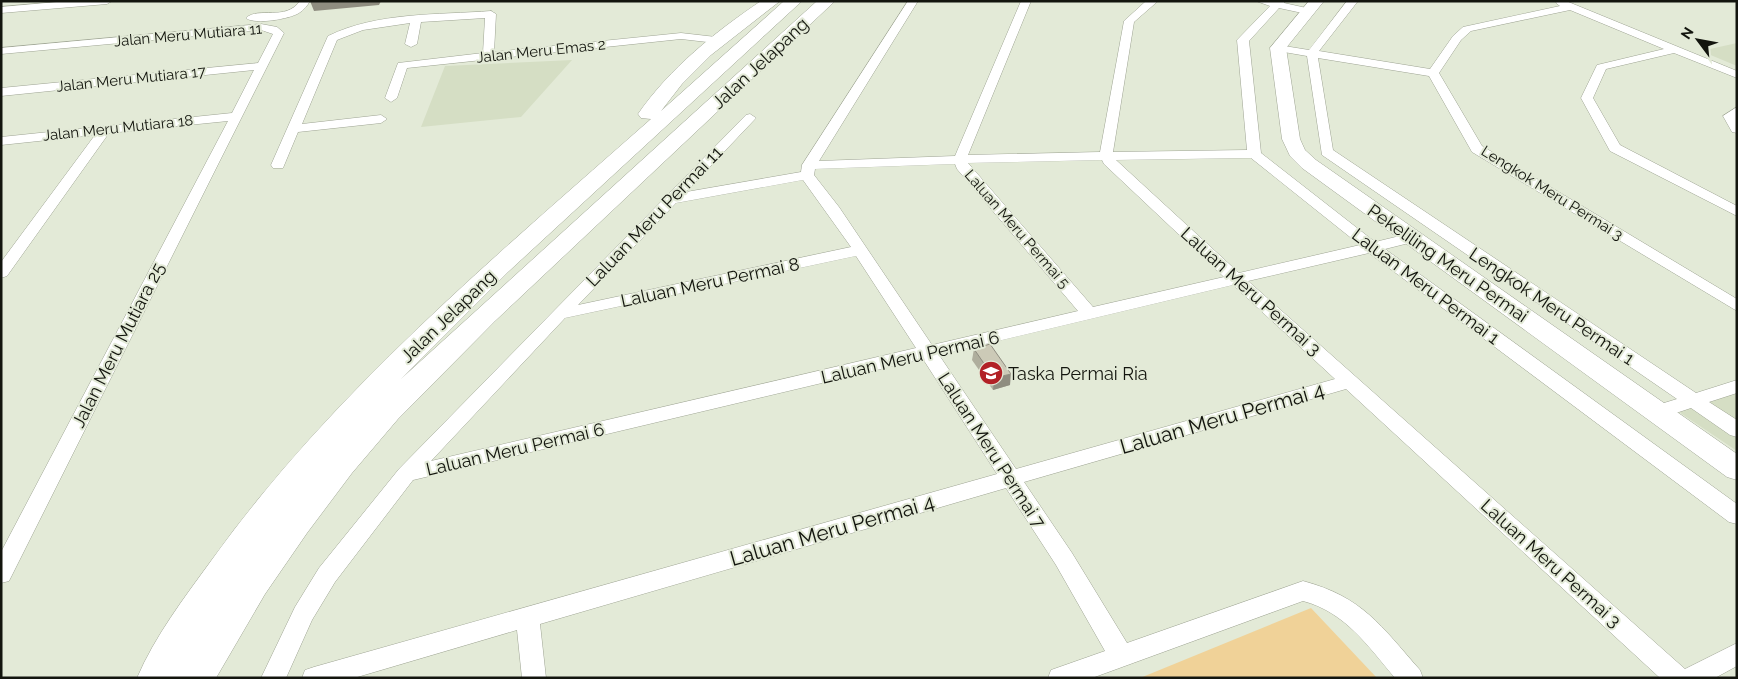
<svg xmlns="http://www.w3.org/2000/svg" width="1738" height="679" viewBox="0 0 1738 679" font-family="Raleway,sans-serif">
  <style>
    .built { fill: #d5dec4 }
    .green { fill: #f0d298 }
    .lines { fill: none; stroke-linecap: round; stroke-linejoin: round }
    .street-casing { stroke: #9ea493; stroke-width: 1 }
    .secondary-casing { stroke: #9ea493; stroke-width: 1 }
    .primary-casing { stroke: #9ea493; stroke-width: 1 }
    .street { fill: #fff; fill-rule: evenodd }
    .secondary { fill: #fff; fill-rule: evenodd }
    .primary { fill: #fff; fill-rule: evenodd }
    .wall { fill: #afae9d }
    .shaded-wall { fill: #8f8d80 }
    .building { fill: #cccab7; stroke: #8f8d80 }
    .labels { text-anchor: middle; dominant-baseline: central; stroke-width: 4; stroke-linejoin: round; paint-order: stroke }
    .far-street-label { font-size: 15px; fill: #13150e; stroke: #e3ead7 }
    .street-label { font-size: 18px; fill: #13150e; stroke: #e3ead7 }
    .poi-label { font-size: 18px; fill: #13150e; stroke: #e3ead7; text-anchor: start }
    .near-street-label { font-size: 21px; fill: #13150e; stroke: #e3ead7 }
  </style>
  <rect width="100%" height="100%" fill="#e3ead7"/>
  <path class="built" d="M1737,43V66L1701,51Z
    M572,60L521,117L421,127L445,66Z
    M1737,388V451L1676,410Z"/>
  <path class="green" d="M1311,608L1377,678H1140Z"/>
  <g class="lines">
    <g class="street-casing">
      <path id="street" d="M68,1H112L107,4L1,13V7Z
        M300,1H310C307,6 304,10 299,13C290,19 254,25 246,18C259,6 285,22 300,1Z
        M908,1H918L819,161L955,156L1021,1H1031L968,155L1100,152L1124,21L1146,1H1158L1134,22L1113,152L1247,150L1237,40L1270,6L1256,1H1285L1284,3L1311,9L1312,11L1307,14L1279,8L1249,41L1261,153L1375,242L1412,233L1417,235L1420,238L1417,241L1385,249L1737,504V524L1729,522L1369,253L1248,281L1685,669L1737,643V666L1715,678H1660L1346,389L1024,482L1072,553L1127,643L1303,581C1363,597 1381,626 1420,670L1423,678H1395C1368,646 1345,612 1303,601L1092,678H1048L1051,670L1105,651L1056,565L1006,488L540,624L546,678H522L517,630L354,678H302L305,670L314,667L997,474L923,359L413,480L335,582L312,620L286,678H261L295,607L319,568L399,469L746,115L750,114L756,118L686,192L801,172L802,165ZM1251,158L1360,245L1239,273L1116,160ZM1102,160L1104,164L1224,277L1093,307L968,163ZM955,164L957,169L1078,311L932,345L839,207L814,175L815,169ZM803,180L851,247L578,305L676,203ZM856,256L916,348L431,461L565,318ZM1233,285L1335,379L1016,469L939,355Z
        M1347,1H1358L1319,51L1430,69L1453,36L1463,27L1560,6L1556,3L1557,1H1566L1737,71V78L1674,53L1606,69L1593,98L1620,145L1737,206V216L1610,151L1581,98L1597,65L1664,49L1570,10L1471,31L1461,40L1439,73L1482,146L1737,299V311L1472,152L1429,76L1318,58L1333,150L1696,393L1737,380V393L1709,402L1737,420V437L1730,435L1691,408L1658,419L1651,417L1648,412L1651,407L1677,399L1322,155L1307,56L1278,51L1272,48L1278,45L1309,50Z
        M491,11L496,14L494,52L681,33L716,37L722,40L716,43L681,39L407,68L397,98L391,102L385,98L398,63L483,53L485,18L421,22L417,44L411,47L405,44L410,23L363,30L337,40L302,124L381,115L387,119L381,123L298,132L283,168H273L271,165L328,36C377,12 438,15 491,11Z
        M261,24L277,27L284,33L9,581L1,583V552L228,121L109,133L7,276L1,278V262L95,135L1,145V137L232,113L254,70L1,96V88L258,63L273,34L261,30L1,54V48Z
        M1737,107V133L1732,132L1723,116Z"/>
    </g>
    <g class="secondary-casing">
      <path id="secondary" d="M1309,1H1324L1286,48L1300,139L1305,150L1316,160L1737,454V480L1727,477L1302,168L1290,156L1282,139L1270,48Z"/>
    </g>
    <g class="primary-casing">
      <path id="primary" d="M761,1H780L711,55L682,84L661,111L784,1H802L508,272L401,379L817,1H835L495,321L398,419L352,473L307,533L265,594L216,678H137C155,636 184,598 211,561C332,392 496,256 651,119L641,118L638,114C670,68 715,32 761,1Z"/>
    </g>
    <use href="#street" class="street"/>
    <use href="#secondary" class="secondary"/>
    <use href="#primary" class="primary"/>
  </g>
  <path class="wall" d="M974,349L1010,385L993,390L972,360Z"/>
  <path class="shaded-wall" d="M310,1H381L379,5L314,11Z
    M1011,374L1010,385L993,390L994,378Z"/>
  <path class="building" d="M990,344L1011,374L994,378L974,349Z"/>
  <defs>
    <g id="school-disc" transform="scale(1.25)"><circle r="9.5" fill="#b22126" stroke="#e3ead7"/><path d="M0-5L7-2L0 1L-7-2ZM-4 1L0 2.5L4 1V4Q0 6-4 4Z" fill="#fff"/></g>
  </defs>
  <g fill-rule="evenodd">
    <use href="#school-disc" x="991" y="373"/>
  </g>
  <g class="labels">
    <g class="far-street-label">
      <text transform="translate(188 35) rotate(-5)">Jalan Meru Mutiara 11</text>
      <text transform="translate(541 51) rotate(-6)">Jalan Meru Emas 2</text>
      <text transform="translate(131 79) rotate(-6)">Jalan Meru Mutiara 17</text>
      <text transform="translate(118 128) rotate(-6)">Jalan Meru Mutiara 18</text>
      <text transform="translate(1552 193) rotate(32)">Lengkok Meru Permai 3</text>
      <text transform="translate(1017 229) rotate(49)">Laluan Meru Permai 5</text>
    </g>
    <g class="street-label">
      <text transform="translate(760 63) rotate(-43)">Jalan Jelapang</text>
      <text transform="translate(654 216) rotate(-46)">Laluan Meru Permai 11</text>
      <text transform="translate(1448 263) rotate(35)">Pekeliling Meru Permai</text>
      <text transform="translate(710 282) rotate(-12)">Laluan Meru Permai 8</text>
      <text transform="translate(1426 286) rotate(37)">Laluan Meru Permai 1</text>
      <text transform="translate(1251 291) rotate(42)">Laluan Meru Permai 3</text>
      <text transform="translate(1552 306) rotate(34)">Lengkok Meru Permai 1</text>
      <text transform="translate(448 316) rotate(-44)">Jalan Jelapang</text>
      <text transform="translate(118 345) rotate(-63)">Jalan Meru Mutiara 25</text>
      <text transform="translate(910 357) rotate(-13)">Laluan Meru Permai 6</text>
      <text transform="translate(515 449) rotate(-13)">Laluan Meru Permai 6</text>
      <text transform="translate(992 450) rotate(57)">Laluan Meru Permai 7</text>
      <text transform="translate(1551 563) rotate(42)">Laluan Meru Permai 3</text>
    </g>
    <g class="poi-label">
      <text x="1008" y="373">Taska Permai Ria</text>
    </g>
    <g class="near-street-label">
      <text transform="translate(1222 418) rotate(-16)">Laluan Meru Permai 4</text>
      <text transform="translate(832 530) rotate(-16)">Laluan Meru Permai 4</text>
    </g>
  </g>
  <rect width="1738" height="679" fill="none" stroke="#13150e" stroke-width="5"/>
  <g transform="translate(1698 40) rotate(302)" stroke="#e3ead7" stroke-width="4" paint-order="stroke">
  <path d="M0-4L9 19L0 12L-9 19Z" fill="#13150e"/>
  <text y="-8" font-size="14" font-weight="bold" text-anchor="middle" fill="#13150e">N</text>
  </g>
</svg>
